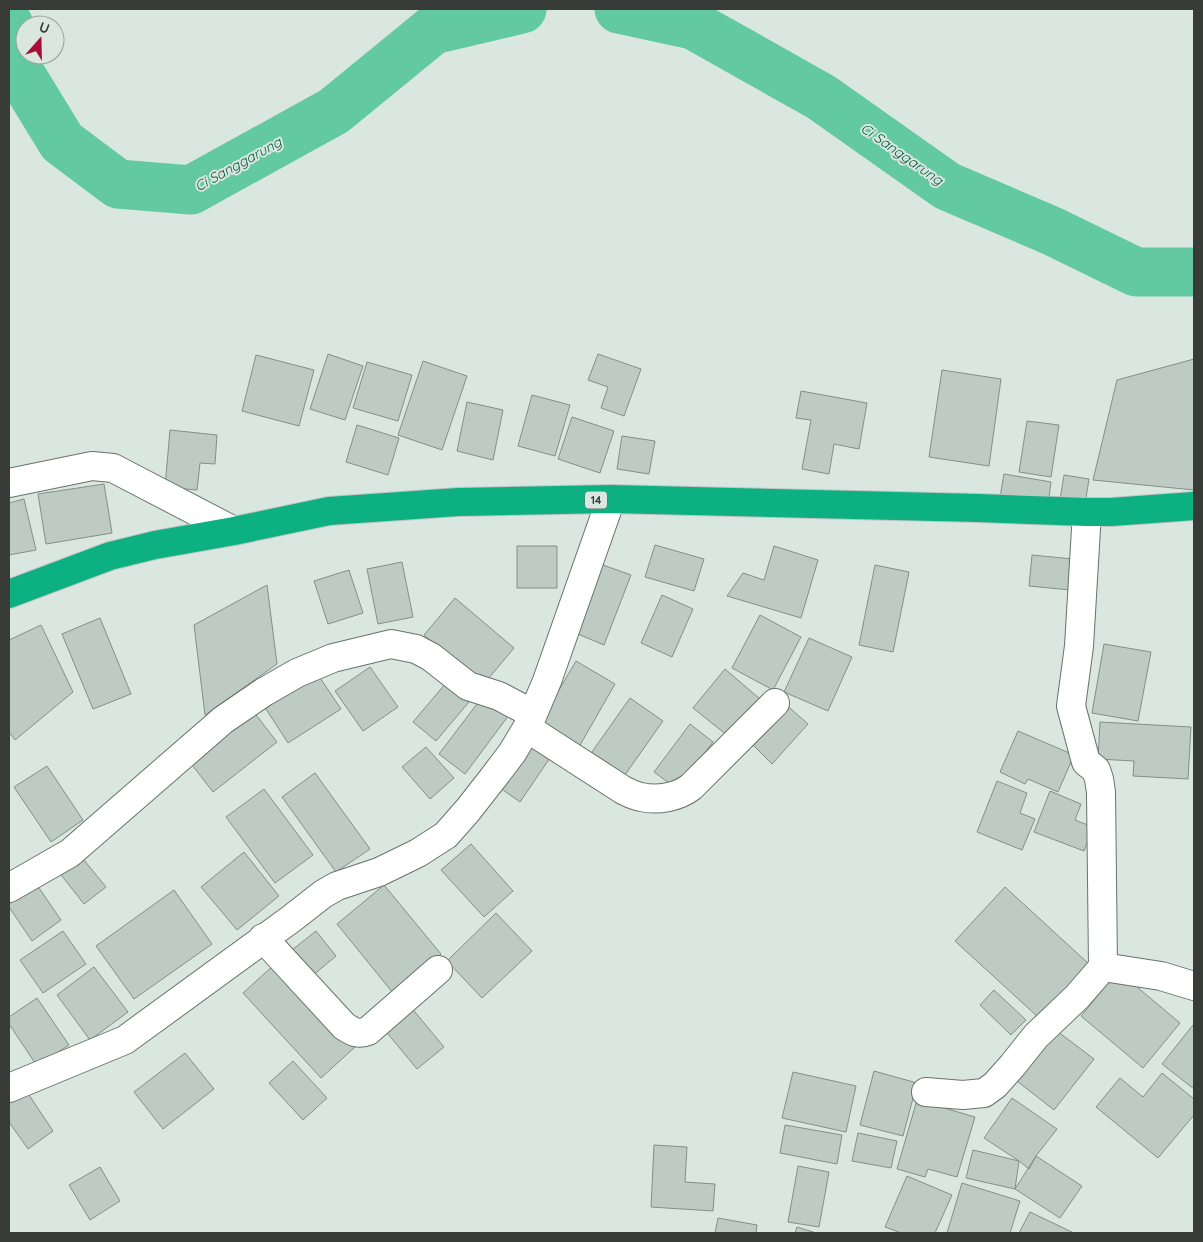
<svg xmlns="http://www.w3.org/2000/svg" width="1203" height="1242" viewBox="0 0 1203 1242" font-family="Quicksand,sans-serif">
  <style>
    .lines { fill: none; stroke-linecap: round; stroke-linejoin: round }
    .river { stroke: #63c9a1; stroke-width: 49 }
    .building { fill: #becac4; stroke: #848f8a }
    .minor-casing { stroke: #68736e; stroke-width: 30 }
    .highway-casing { stroke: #c3c4c4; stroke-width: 30 }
    .minor { stroke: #fff; stroke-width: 28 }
    .highway { stroke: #0cb081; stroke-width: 28 }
    .labels { text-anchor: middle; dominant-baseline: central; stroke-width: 4; stroke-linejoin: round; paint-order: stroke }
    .shield { fill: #dae6e0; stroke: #686f6b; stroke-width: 1 }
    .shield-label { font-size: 11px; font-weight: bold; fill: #373c39 }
    .water-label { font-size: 14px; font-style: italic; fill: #035b41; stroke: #dae6e0 }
  </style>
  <rect width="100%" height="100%" fill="#dae6e0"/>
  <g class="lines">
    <path class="river" d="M619,9L693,25L821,97L947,186L1052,231L1136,272H1194
      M9,25L18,70L62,142L118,184L191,190L334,111L433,30L522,9"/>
  </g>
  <path class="building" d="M328,354L363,366L345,420L310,409Z
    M598,354L641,369L624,416L601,408L608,387L588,380Z
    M256,355L314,370L299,426L242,411Z
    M1194,359V490L1093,480L1117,380Z
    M423,361L467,376L442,450L398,435Z
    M367,362L412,375L398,421L353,408Z
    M942,370L1001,379L989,466L929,457Z
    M801,391L867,403L859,449L834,444L829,474L802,469L811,420L796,418Z
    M532,395L570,405L555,456L518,446Z
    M467,402L503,410L493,460L457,451Z
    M572,417L614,431L600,473L558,459Z
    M1027,421L1059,425L1051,477L1019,472Z
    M357,425L399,438L388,475L346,462Z
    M170,430L217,435L215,464L200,463L197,490L165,487Z
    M622,436L655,441L649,474L617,469Z
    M1004,474L1051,482L1048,505L1000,497Z
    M1064,475L1089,479L1085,504L1060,500Z
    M104,484L112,533L46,544L38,494Z
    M24,499L36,550L9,555V503Z
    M655,545L704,559L694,591L645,577Z
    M517,546H557V588H517Z
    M774,546L818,560L801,618L727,596L743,573L764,580Z
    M1032,555L1073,559L1070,590L1029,586Z
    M402,562L413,617L378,624L367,569Z
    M603,565L631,575L604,645L573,632Z
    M875,565L909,572L893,652L859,645Z
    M349,570L363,613L328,624L314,581Z
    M267,585L277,664L205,715L194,625Z
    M662,595L693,609L672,657L641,643Z
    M455,598L514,648L483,685L424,635Z
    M760,615L801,637L773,690L732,668Z
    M100,618L131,694L93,709L62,634Z
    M41,625L73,692L15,740L9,732V640Z
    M809,638L852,657L828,711L784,692Z
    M1104,644L1151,652L1138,721L1092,713Z
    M576,661L615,684L579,747L539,724Z
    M370,667L398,707L363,731L335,691Z
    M725,669L760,699L728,736L693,708Z
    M316,672L341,709L288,743L264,706Z
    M446,683L469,702L436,741L413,722Z
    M483,696L509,715L465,774L439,754Z
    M630,698L663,721L620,782L587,759Z
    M783,702L808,724L772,764L748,740Z
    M253,711L277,742L213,792L189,761Z
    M1100,722L1191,727L1188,779L1133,776L1134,761L1098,759Z
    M690,724L713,742L677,789L654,772Z
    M1018,731L1074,755L1058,792L1028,779L1025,784L1000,772Z
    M527,739L552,755L520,802L496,785Z
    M426,747L454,778L430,799L402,767Z
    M47,766L83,820L51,842L14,787Z
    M315,773L370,849L336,872L282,797Z
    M997,781L1027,793L1020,813L1035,819L1022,850L977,832Z
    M264,789L313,855L275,883L226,817Z
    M1050,791L1081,804L1075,820L1093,827L1084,851L1034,832Z
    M471,844L513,891L484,917L441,870Z
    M244,852L279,896L237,930L201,887Z
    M79,854L106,887L84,904L58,871Z
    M37,885L61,920L32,941L9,907V904Z
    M384,885L441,954L393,993L337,924Z
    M1005,887L1089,964L1039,1018L955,941Z
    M174,890L212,944L134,999L96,946Z
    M496,913L532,951L482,998L447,961Z
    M63,931L86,964L43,993L20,960Z
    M316,931L336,956L312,976L292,950Z
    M276,963L355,1047L321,1078L243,993Z
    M94,967L128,1012L90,1040L57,995Z
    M1118,971L1180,1023L1143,1068L1081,1016Z
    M994,990L1026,1020L1011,1035L980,1005Z
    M37,998L69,1045L37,1066L9,1024V1017Z
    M410,1006L444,1047L417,1069L383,1028Z
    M1193,1025L1194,1026V1089L1162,1064Z
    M1053,1028L1094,1059L1054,1110L1013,1078Z
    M185,1053L214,1089L163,1129L134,1092Z
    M293,1061L327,1098L303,1120L269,1083Z
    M874,1071L917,1083L903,1136L860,1125Z
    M793,1072L856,1086L846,1132L782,1118Z
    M1162,1073L1194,1099V1115L1158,1158L1096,1107L1120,1078L1143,1097Z
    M25,1089L53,1131L28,1149L9,1122V1100Z
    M1012,1098L1057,1129L1036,1156L1029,1169L1019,1161L984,1138Z
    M917,1100L975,1117L957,1177L928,1169L925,1177L897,1169Z
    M785,1125L842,1135L837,1164L780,1153Z
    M858,1133L897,1141L891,1168L852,1161Z
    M654,1145L687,1147L685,1182L715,1184L713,1211L651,1207Z
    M973,1150L1019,1161L1015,1189L966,1178Z
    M1036,1156L1082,1186L1060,1218L1015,1189Z
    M798,1166L829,1172L819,1227L788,1222Z
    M100,1167L120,1201L90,1220L69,1185Z
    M907,1176L952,1195L935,1233H901L885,1227Z
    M962,1183L1020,1201L1010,1233H947Z
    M1030,1212L1074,1233H1019Z
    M718,1218L757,1225L756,1233H715Z
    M797,1227L816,1233H795Z"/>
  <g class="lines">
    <g class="minor-casing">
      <path id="minor" d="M9,483L92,466L113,468L234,531
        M527,728L623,790C629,793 635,796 641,797C658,801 678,797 691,787L775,703
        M9,888L70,853L223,720L264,692L297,673L333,658L391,644L416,649L431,657L468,686L499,696L533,714
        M263,938L344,1026C353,1032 358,1035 368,1031L438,970
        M1103,967L1161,976L1194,986
        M9,1088L125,1040L291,919L323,894L337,886L379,872L418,853L446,835L468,810L493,778L512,753L527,728L547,681L611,499
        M926,1092L963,1095L984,1093L995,1085L1012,1066L1036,1036L1077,997L1103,967L1101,792L1099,779L1096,770L1086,762L1071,706L1079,646L1087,512"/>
    </g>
    <g class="highway-casing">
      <path id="highway" d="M9,594L110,556L155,545L234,531L329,511L458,502L611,499L978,508L1087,512H1111L1194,506"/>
    </g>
    <use href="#minor" class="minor"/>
    <use href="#highway" class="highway"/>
  </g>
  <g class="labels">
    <rect class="shield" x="585" y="491.5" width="22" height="17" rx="4"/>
    <g class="shield-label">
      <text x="596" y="500">14</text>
    </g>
    <g class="water-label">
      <text transform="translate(902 154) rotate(35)">Ci Sanggarung</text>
      <text transform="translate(238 164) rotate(-29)">Ci Sanggarung</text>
    </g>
  </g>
  <rect width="1203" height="1242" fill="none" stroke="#373c39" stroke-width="20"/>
  <g transform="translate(40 40) rotate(20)"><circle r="24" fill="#dae6e0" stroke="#99a29d"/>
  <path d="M0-4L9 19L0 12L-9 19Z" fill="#a60d37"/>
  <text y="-8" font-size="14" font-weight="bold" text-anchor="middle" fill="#373c39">U</text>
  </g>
</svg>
